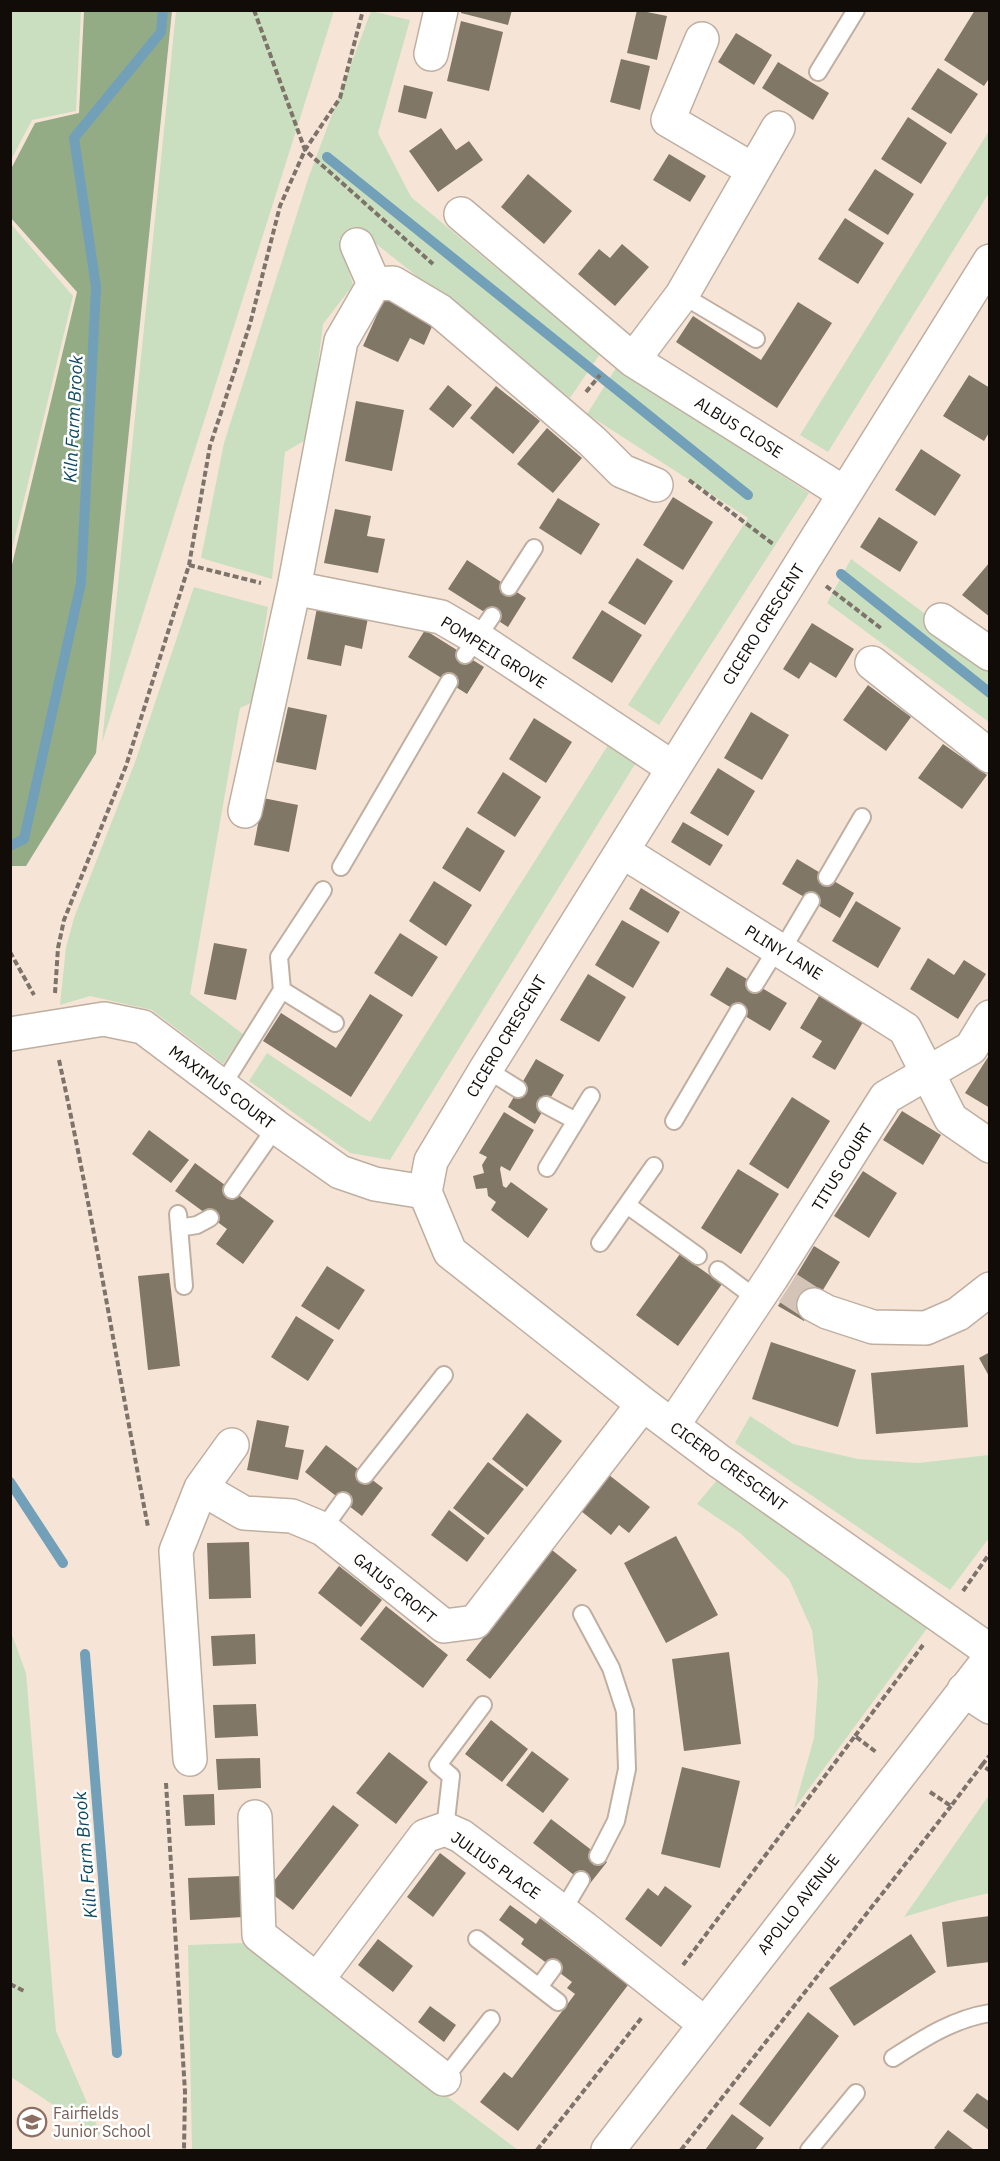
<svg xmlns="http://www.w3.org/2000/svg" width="1000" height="2161" viewBox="0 0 1000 2161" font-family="'IBM Plex Sans',sans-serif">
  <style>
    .green { fill: #cadfbf }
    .forest { fill: #93ac86 }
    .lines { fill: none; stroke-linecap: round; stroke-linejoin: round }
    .stream { stroke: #73a0b9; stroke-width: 10 }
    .building { fill: #817767 }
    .minor-tunnel { stroke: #d4c4b8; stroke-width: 33; stroke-dasharray: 33 16; stroke-linecap: butt }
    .service-casing { stroke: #bfafa1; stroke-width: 20 }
    .minor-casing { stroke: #bfafa1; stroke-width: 36 }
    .path { stroke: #7d736a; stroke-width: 4; stroke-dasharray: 6 3; stroke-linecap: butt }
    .service { stroke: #fff; stroke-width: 16 }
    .minor { stroke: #fff; stroke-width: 33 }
    .labels { text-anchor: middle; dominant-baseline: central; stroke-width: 5; stroke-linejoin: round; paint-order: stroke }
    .street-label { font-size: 16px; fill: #110c08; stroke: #fff }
    .education-label { font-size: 16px; fill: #785e54; stroke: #fff; text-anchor: start }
    .water-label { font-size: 18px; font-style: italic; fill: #0c4862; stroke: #fff }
  </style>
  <rect width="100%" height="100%" fill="#f6e5d7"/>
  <path class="green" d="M11,10L81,11L76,111L32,120L11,160Z
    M176,11H334L102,743Z
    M371,11L410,20L378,133L411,197L600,354L570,398L360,231L339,239L353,285L323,324L309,438L285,452L272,579L201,558L224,443L309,176Z
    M989,131V193L828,452L800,435Z
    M11,224L73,296L11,554Z
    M616,368L809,493L659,725L628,705L748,518L587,414Z
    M851,559L989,661V722L827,603Z
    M194,587L268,607L253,702L240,708L190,994L243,1034L223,1064L152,1010L90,996L60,1005L66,947L74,918L134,765Z
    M610,742L637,761L390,1160L350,1153L249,1081L267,1053L370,1122Z
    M750,1416L793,1444L858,1459L918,1463L989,1455V1538L950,1590L735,1443Z
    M722,1474L931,1623L794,1809L814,1738L818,1681L812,1630L789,1579L740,1533L697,1504Z
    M11,1632L26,1673L56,2031L102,2137L11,2077Z
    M989,1795V1893L956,1901L904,1917Z
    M244,1943L518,2150H192L188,1945Z"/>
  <path class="forest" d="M84,11H172L96,753L26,866H11V569L77,292L11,218V169L35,123L79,113Z"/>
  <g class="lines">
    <path class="stream" d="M327,157L748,495
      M841,574L990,693
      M10,846L24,839L81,583L96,287L74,138L161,32L163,10
      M10,1482L63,1563
      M85,1654L117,2053"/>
  </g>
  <path class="building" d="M461,10H512L508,25L461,13Z
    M637,10L667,16L657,60L627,53Z
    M975,10H990V77L984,86L944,60Z
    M461,21L503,32L489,91L447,81Z
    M736,33L772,55L754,85L718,62Z
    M621,59L650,66L640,110L610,102Z
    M778,62L829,93L813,120L762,88Z
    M938,68L978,94L951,134L911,109Z
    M404,85L433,92L426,119L398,112Z
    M908,117L947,143L921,184L881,159Z
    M441,128L456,150L469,141L483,160L438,192L409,151Z
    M669,154L706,176L690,202L653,180Z
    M875,169L914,194L888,235L848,210Z
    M528,174L572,211L544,244L501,207Z
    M845,218L884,243L858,284L818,259Z
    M622,244L649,267L615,306L578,274L599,249L610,258Z
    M384,299L434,322L424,345L410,338L398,362L363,346Z
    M798,302L832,323L777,408L676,342L693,316L761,360Z
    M969,375L990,388V431L984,441L943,416Z
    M448,385L472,405L453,428L429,409Z
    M496,386L540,421L513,454L470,418Z
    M356,401L404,410L392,471L345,461Z
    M547,428L582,458L553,493L517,464Z
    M921,449L961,475L935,516L895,490Z
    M673,497L713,522L683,570L643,545Z
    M558,498L600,524L581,555L539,528Z
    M335,509L371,516L367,536L385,539L378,573L324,563Z
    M879,517L918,542L900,572L860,547Z
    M637,558L673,581L645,625L608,603Z
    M467,560L526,598L508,627L448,589Z
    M990,562V617L962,595Z
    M317,608L368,618L362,649L345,645L341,666L307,659Z
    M602,610L642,635L612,683L572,658Z
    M812,623L854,649L836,678L810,662L799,679L783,669Z
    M425,630L484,667L467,694L408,657Z
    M868,685L911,717L886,751L843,720Z
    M288,707L327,715L316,770L276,762Z
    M751,712L789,735L762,780L724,758Z
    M534,718L572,742L546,783L509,759Z
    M943,744L987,775L962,809L918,778Z
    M718,768L755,791L728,836L690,813Z
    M503,772L541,797L515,837L477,813Z
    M263,798L298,805L289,852L254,845Z
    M683,822L723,845L710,866L671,842Z
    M467,827L505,851L480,892L442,868Z
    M797,859L854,893L840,918L782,884Z
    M434,881L472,905L446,946L409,921Z
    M641,888L680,912L668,933L629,909Z
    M856,901L901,928L878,968L832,941Z
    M622,920L660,942L633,988L595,965Z
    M400,933L438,957L412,997L374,973Z
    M214,943L247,949L236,1000L204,994Z
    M928,958L954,975L964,960L986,974L958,1019L910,989Z
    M727,967L787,1003L770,1031L710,995Z
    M588,974L626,997L599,1042L560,1020Z
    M370,994L403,1015L351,1097L263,1041L281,1013L336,1048Z
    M819,996L863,1022L835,1070L812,1057L822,1041L800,1028Z
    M990,1054V1108L965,1093Z
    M536,1059L564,1075L535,1124L508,1107Z
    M792,1097L830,1121L788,1189L749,1164Z
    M902,1111L941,1135L923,1165L883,1140Z
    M504,1112L534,1130L510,1171L501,1166L500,1169L503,1186L506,1188L511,1182L548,1209L528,1238L491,1210L496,1202L488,1196L487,1188L476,1189L473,1176L484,1173L482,1165L487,1157L479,1153Z
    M149,1130L189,1160L171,1183L132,1154Z
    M195,1163L274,1221L243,1264L216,1244L227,1229L175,1191Z
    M738,1169L779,1194L741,1254L701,1228Z
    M863,1171L897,1193L869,1238L834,1216Z
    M814,1246L840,1262L804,1321L778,1306Z
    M680,1254L722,1284L678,1346L636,1315Z
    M327,1266L365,1290L339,1330L301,1306Z
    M169,1273L180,1366L148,1370L138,1276Z
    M296,1316L334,1340L308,1381L271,1357Z
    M771,1342L856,1370L838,1427L752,1399Z
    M990,1352V1378L979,1358Z
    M964,1365L968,1427L876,1434L871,1373Z
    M527,1413L562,1441L527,1487L492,1459Z
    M257,1420L289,1426L285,1447L304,1450L298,1480L247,1470Z
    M326,1445L383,1488L362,1516L305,1472Z
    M488,1462L524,1489L488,1535L453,1508Z
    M609,1475L650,1507L629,1533L619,1525L611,1535L581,1511Z
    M449,1510L485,1538L467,1562L431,1535Z
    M676,1536L718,1615L666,1643L624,1563Z
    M249,1542L251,1598L209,1599L207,1543Z
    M552,1550L577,1570L490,1679L466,1660Z
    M339,1566L382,1600L361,1627L318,1593Z
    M386,1606L448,1655L423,1688L360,1639Z
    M255,1634L256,1664L213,1666L211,1636Z
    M729,1652L741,1744L684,1751L672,1659Z
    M256,1704L258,1736L215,1738L213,1705Z
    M491,1720L528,1749L502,1782L465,1754Z
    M532,1751L569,1779L543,1813L506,1785Z
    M389,1752L428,1782L396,1824L356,1793Z
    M260,1758L261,1788L218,1790L216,1759Z
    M682,1767L740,1781L720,1868L661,1854Z
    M214,1794L215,1825L185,1826L183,1795Z
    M333,1805L359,1825L293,1910L267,1890Z
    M551,1819L607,1862L588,1886L533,1843Z
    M440,1853L466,1873L433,1917L407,1897Z
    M242,1876L244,1917L190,1920L188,1878Z
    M665,1886L692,1906L661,1947L625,1919L648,1888L658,1896Z
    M510,1905L536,1924L540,1918L628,1985L518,2131L480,2102L504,2072L512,2078L575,1994L567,1988L572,1982L521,1944L524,1939L499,1920Z
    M990,1916V1962L947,1967L942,1922Z
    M911,1934L936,1972L854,2026L829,1988Z
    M378,1939L413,1966L393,1992L358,1965Z
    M430,2006L456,2025L444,2042L418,2022Z
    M808,2012L839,2036L770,2127L739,2104Z
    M977,2093L990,2102V2131L963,2111Z
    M732,2114L764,2138L755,2150H705Z
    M948,2130L973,2149L972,2150H937L934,2148Z"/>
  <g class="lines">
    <path class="minor-tunnel" d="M788,1288L814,1305"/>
    <g class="service-casing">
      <path id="service" d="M818,72L856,10
        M682,295L756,339
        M509,587L534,548
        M465,655L492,616
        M341,867L449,682
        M827,877L862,817
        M782,950L811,901
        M755,984L778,947
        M282,990L335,1023
        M486,1069L518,1089
        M222,1086L282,990L279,957L323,890
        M546,1105L576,1121
        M674,1121L738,1012
        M547,1168L591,1096
        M232,1190L276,1127
        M627,1205L698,1256
        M178,1214L184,1286
        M179,1228L197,1225L210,1218
        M600,1243L654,1166
        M718,1270L757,1299
        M365,1475L444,1375
        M323,1529L343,1501
        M582,1614L611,1668L625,1711L627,1769L616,1821L598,1856
        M445,1829L451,1776L438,1765L483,1705
        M562,1912L581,1880
        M477,1939L558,2002
        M539,1987L553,1968
        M893,2058C924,2038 953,2019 990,2013
        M444,2079L491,2019
        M809,2150L856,2093"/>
    </g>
    <g class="minor-casing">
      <path id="minor" d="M702,39L668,120L753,170
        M431,54L441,10
        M461,214L633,360L844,493
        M357,245L374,284
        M990,261L486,1069L431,1161L425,1192L450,1252L643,1404L719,1461L990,1651
        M633,360L682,295L778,128
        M294,588L441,617L477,638L673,768
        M941,620L990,654
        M872,663L990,756
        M245,811L294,588L341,341L374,284L393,283L440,311L592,441L622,471L656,485
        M622,851L905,1029L951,1119L990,1146
        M10,1034L104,1019L143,1027L276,1127L340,1172L375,1184L425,1192
        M814,1305L827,1312L873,1327L926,1328L958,1314L990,1289
        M673,1425L772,1277L886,1097L971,1048L990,1017
        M201,1488L244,1513L292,1516L323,1529L444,1626L475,1622L643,1404
        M964,1690L990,1707
        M190,1759L176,1551L201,1488L232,1445
        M255,1817L259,1935L444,2079
        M317,1980L425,1836L445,1829L461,1836L584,1928L705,2024
        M608,2150L990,1658"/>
    </g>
    <path class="path" d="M254,10L305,150L433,264
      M586,392L600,375
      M689,480L773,544
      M189,565L261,583
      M826,586L882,629
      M10,952L34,995
      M55,993L58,948L64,920L126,766L189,565L210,446L250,324L280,206L305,150L340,98L363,10
      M59,1060C93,1215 118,1371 148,1527
      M963,1591L990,1553
      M855,1736L923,1645
      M982,1765L990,1755
      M166,1783L185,2092L184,2150
      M930,1792L951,1806L982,1765L990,1771
      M683,1965L855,1736L876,1752
      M10,1984L26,1992
      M537,2150L643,2016
      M681,2150L951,1806"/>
    <use href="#service" class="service"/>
    <use href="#minor" class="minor"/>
  </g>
  <defs>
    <g id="school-ring" transform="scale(1.5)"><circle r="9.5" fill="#fff" stroke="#8d6e63" stroke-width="1.5"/><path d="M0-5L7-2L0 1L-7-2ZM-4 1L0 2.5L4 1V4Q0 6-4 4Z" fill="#8d6e63"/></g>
  </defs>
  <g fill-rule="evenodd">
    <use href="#school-ring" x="32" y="2122"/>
  </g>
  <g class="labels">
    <g class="street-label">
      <text transform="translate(739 427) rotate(32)">ALBUS CLOSE</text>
      <text transform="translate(763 624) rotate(-58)">CICERO CRESCENT</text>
      <text transform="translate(494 652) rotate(32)">POMPEII GROVE</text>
      <text transform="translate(784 952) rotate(32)">PLINY LANE</text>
      <text transform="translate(506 1036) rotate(-59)">CICERO CRESCENT</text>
      <text transform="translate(222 1087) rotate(37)">MAXIMUS COURT</text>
      <text transform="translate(842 1167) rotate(-58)">TITUS COURT</text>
      <text transform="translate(729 1466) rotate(36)">CICERO CRESCENT</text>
      <text transform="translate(395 1588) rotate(39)">GAIUS CROFT</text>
      <text transform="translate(496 1865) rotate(35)">JULIUS PLACE</text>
      <text transform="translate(798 1904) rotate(-52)">APOLLO AVENUE</text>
    </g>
    <g class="education-label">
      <text x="53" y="2113">Fairfields<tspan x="53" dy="18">Junior School</tspan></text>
    </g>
    <g class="water-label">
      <text transform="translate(73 419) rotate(-87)">Kiln Farm Brook</text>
      <text transform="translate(85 1855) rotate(-95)">Kiln Farm Brook</text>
    </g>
  </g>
  <rect width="1000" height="2161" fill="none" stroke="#110c08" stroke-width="24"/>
</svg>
